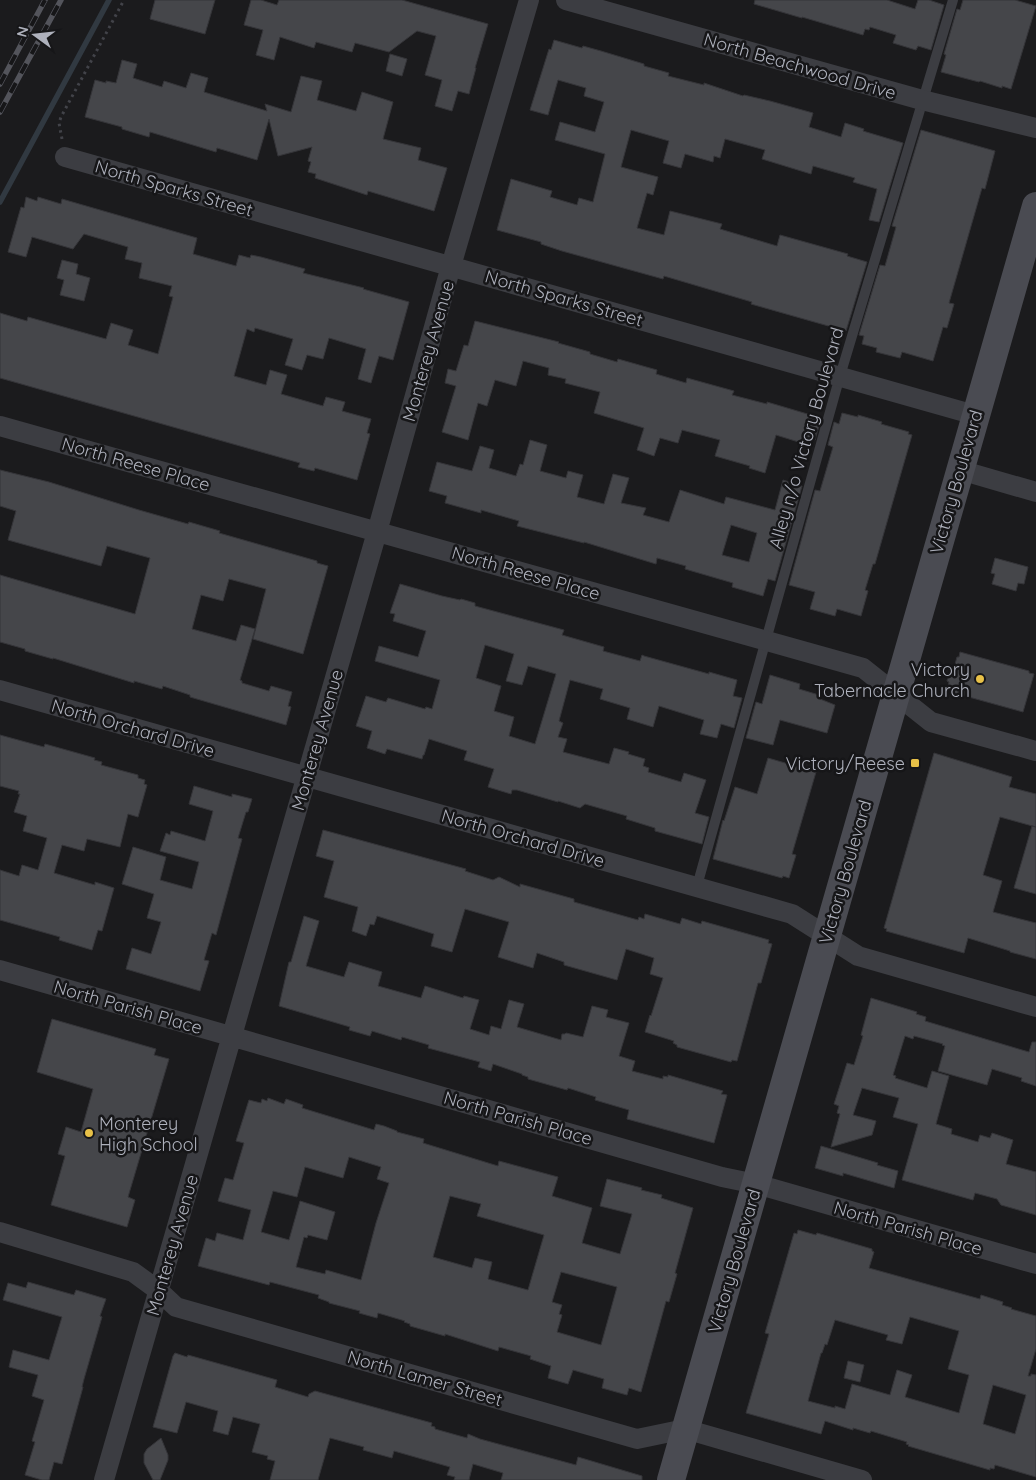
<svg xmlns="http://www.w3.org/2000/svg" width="1036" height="1480" viewBox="0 0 1036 1480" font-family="Quicksand,sans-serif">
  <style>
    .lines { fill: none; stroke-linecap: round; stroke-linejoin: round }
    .stream { stroke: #313941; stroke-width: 5.5 }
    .building { fill: #45464a; stroke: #353539; fill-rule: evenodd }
    .path { stroke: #424349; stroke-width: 3; stroke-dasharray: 2.5 4; stroke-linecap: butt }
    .lane { stroke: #3c3d42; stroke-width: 10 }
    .street { stroke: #3c3d42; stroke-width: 20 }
    .secondary { stroke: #4a4b52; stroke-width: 28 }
    .rail-casing { stroke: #53545b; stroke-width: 5.5 }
    .rail { stroke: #161618; stroke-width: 4; stroke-dasharray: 11; stroke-linecap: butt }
    .poi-dot { fill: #e8c148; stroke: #161618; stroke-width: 2 }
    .labels { text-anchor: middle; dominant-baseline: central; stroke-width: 5; stroke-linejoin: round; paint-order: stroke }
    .street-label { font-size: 18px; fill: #aeb1bc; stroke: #161618 }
    .poi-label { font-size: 18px; fill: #aeb1bc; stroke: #161618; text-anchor: end }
  </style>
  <rect width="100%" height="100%" fill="#1b1b1d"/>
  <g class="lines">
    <path class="stream" d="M0,202L109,0"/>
  </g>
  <path class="building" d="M155,0H215L205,34L150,19Z
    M251,0H261L277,5L279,0H402L488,24L475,68H476L469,94L458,91L452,111L435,106L442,80L425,75L436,36L417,31L389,52L355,43L352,52L316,42L314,48L280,37L274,60L256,55L263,30L244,25Z
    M755,0H887L915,9L918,0H929L944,5L931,50L918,46L916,50L893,43L896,35L870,27L869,30L865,29L863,35L802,17V18L754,4Z
    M963,0H1015L1036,6L1011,89L1002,86V88L980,81L979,82L941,72L946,55L944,54L957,9L960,10Z
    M554,40L582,48L583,46L601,51L644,64V66L669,73L668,76L704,85V83L743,96L744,95L770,101L813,113L809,127L841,137L845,123L864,129L863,131L903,143L879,222L869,220L877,189L853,182L855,178L813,166L811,174L762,159L765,150L725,139L720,158L714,156L713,162L685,154L681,168L663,163L669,141L631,130L621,167L658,177L653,195L647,193L637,228L664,235L670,211L722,224L720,229L777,246L780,235L848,254L847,256L867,262L846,331L751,304L752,302L664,276L663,279L562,251L541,244V242L497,230L511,179L552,191L550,197L577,205L579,198L593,202L605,154L555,140L560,122L595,132L604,102L584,96L586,88L558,80L548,115L530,110L549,49L551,50Z
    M390,54L407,59L402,76L386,71Z
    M122,60L137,64L133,78L162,87L164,81L186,88L191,73L208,78L204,92L267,111L265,104L291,112L301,76L322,81L317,100L356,111L362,92L393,102L383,139L421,148L418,160L447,168L434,211L368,191L367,195L315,178L316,174L308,172L311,162L308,161L312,147L278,156L269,119L257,160L217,148L216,152L150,132L149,137L122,129V127L85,117L95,80L106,83V81L116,83Z
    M921,130L995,151L985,189L982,188L949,303L954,304L947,328L943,327L933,361L902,352L900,358L876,352L877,348L862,344L864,336L859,335L880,265L885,266L896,227L892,226Z
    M26,197L37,201L38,197L61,204L62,199L197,238L193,254L236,266L239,255L250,258L251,255L261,257L305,269L303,273L364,288L363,289L409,302L393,360L379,356L371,383L358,379L366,349L329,338L323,359L307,355L302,370L285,365L293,339L255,328L254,332L247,329L234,376L266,385L270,370L287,375L281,394L323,406L326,397L345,402L342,411L371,419L367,433L370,434L357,480L315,468L314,471L298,467L300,463L0,378V313L27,321L28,317L106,339L111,323L133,330L128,345L158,354L173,297L169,296L172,286L139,278L142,263L125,259L128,247L84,234L73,249L32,237L26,257L8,252L21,207L24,208Z
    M62,260L78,264L76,274L90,278L84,301L60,295L64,280L57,278Z
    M475,321L559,342L558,343L590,352V354L617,362L618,359L657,370L656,374L686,383L687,378L734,391L732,395L763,403L767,404V402L821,418L815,440L807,437L805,444L776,435L765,473L749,468L750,466L715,456L720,440L682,430L678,443L660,438L654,456L637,450L644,428L594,413L600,392L565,383L566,379L548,375L549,368L523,361L516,386L495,380L487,406L478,403L468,440L442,432L456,386L445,383L448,369L456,371L464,345L468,346Z
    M842,413L858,417V415L882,422L881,424L909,432L908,434L912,435L875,564H873L865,590L868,591L861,616L837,609L835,616L810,609L815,592L789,585L815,490L820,491L833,447L828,445L834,422L839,424Z
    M530,440L547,445L540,471L566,478L568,471L583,475L577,497L604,504L613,474L629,478L621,503L646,508L643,515L669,522L680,490L724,504L726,497L775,510L783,480L802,486L775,581L768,579L763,596L732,587L733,583L685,569L686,566L657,558L656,564L584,542V543L517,526L519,521L481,510V513L445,503L447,496L429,491L437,462L472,471L480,446L494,450L489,468L516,476L520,464L523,465ZM731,525L757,533L749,562L722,555Z
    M0,470L49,482L139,510L188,524L189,522L220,531L219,533L317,561V563L328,566L303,654L253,639L266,589L229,579L223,601L201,595L192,629L236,641L241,625L255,629L240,680L242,681V683L269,691L271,686L292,692L288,706L291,707L286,725L190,697V695L163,686L162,689L134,681V683L53,658V659L25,651V649L0,642V575L135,614L150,558L107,546L101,566L8,540L16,511L0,506Z
    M995,558L1028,567L1024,584L1018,583L1016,591L992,584L995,574L991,573Z
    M400,584L442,596L460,600L461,599L475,603V606L564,630L562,635L604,647L603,651L640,661L642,655L644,656L709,674V672L737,680L733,696L742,698L734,728L721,724L717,738L700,734L704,720L659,706L653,727L627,719L630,708L600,699L603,689L570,680L559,721L563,723L558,737L567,739L563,752L609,764L614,748L629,752L628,754L645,759L643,766L649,768L648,772L681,782L684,773L706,780L695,813L709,817L702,844L655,831V828L626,819L627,816L585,804L580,808L558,801V802L517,790H512L511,794L488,787L494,769L464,760L467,751L429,739L424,755H423L422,759L387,749L385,754L367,748L372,731L356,726L366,696L386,702L388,698L425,709L426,707L432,709L440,680L375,661L379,646L418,657L426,631L393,621L395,614L390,613ZM485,645L514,654L506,681L522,685L528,666L556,674L535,744L509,736L514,717L494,711L501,686L476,678Z
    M960,652L1029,671V673L1034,674L1023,712L947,691L949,682L947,681L951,667L954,668L957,657H959Z
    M770,675L800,684L799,689L819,695L821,696L820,699L835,705L827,733L780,720L773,745L746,738L756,702L762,704Z
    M0,735L44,747L45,744L95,758L94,760L102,762L101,765L138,775V778L145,780L144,784L147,785L138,817L128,814L120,847L87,839L84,851L62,845L54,873L95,885V882L114,888L102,931L98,930L92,950L59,940L60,937L0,920V870L19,876L22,865L38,870L47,838L23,831L27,816L14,812L20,794H18L19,791L0,786Z
    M934,753L1012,777L1009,787L1036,794V827L1000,817L983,875L1002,881L993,912L1036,923V959L1010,952V951L968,938L964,953L886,931L887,929L884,928Z
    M768,758L816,772L792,854L796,855L789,878L783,876L782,878L713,859L723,820L724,821L735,787L757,794Z
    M194,786L232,797V794L252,799L248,812H246L238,838L242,839L216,935L212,933L204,960L209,961L200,991L126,969L132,948L151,954L161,922L147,918L154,894L122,884L133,847L166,857L160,880L192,889L199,862L160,851L166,833L170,835L171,831L205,841L213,811L189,804Z
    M1032,826L1036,827V894L1014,888Z
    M323,830L466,869L465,871L493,880L499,877L520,887V884L574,899V902L638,920L639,917L644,919L645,914L680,924L682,918L701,924L702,921L769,940L768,943L772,944L761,983H758L737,1061L732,1060L731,1062L677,1047V1045L673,1043L674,1041L645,1032L650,1015L651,1016L663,978L650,974L654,958L626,949L617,980L564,965V962L537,953L533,968L498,957L509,922L465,909L452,952L431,946L434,934L377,916L374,925L370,924L366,936L352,931L358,907L324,897L334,861L316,856Z
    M304,916L319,921L306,966L344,977L349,962L382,972L378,986L421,998L425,986L463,998L464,996L479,1000L470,1029L489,1035L491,1026L501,1029L509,1000L524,1004L517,1027L561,1040L562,1034H565L566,1033L583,1037L592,1006L608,1010L606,1017L629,1023L619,1056L635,1061L632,1071L663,1079V1076L668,1077V1075L723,1091L721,1094L727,1095L714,1143L627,1119L629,1110L595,1100L596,1097L568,1088L567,1090L528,1079V1077L522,1075V1074L493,1064L491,1071L478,1067L480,1062L428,1048L429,1045L402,1037L401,1040L372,1031L370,1036L349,1030L350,1027L279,1006L289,962H291Z
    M871,998L917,1012L916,1014L926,1017L925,1021L1022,1050L1029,1052L1032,1042H1036V1086L1021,1081L1022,1078L992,1069L987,1085L938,1071L945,1046L942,1045L943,1044L914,1036L913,1039L905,1036L893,1075L896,1076L895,1078L927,1088L932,1071L949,1076L936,1124L952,1129L951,1134L978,1142L980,1135L990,1138L992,1133L1013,1140L1006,1164L1036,1172V1215L1001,1205L997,1199L975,1193L973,1200L902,1180L918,1124L893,1117L899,1098L862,1088L853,1115L876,1121L872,1135L831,1147L840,1114L837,1113L839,1106L834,1104L847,1063L854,1065L863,1036L861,1035Z
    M52,1019L156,1049L154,1055L169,1059L128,1197L135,1200L127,1227L51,1205L65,1156L58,1154L66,1127L81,1132L93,1089L37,1072Z
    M268,1098L284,1104L286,1099L303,1105L302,1108L374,1130L376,1124L384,1126L397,1131V1132L424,1139L423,1143L498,1166L499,1161L558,1177L552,1196L592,1208L582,1243L620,1254L632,1214L600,1206L607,1179L642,1188L641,1190L662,1195L661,1198L693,1208L675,1273L677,1274L669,1302L666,1301L641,1392L629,1388L627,1395L602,1388L604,1379L573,1370L568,1384L548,1378L551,1366L530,1359L531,1356L499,1347L498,1351L445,1334V1336L410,1326V1324L404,1322L405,1321L378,1313L377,1318L359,1313L360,1311L329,1303V1302L318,1298L319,1295L270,1282L269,1285L198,1266L206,1238L215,1241L217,1233L243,1240L251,1210L218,1201L225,1178L233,1180L244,1143L236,1141L249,1100L261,1103L262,1099L267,1101ZM349,1157L381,1167L377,1179L389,1183L376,1223L361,1280L326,1270L325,1274L296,1267L304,1237L307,1238L308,1235L327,1240L335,1212L300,1201L289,1240L261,1232L273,1191L297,1197L305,1167L343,1178ZM450,1196L481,1204L477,1216L544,1235L528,1290L488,1279L492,1262L475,1258L472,1268L433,1257ZM561,1272L617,1287L601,1345L557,1332L562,1315L559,1314L562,1305L552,1302Z
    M821,1146L878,1163L877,1165L898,1171L894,1188L843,1173V1176L815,1168Z
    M798,1230L816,1235L817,1233L872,1249V1251L874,1252L869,1268L980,1299L981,1295L1003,1302L1002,1305L1012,1308L1011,1309L1036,1316V1349L1028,1376H1031V1374L1036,1375V1477L995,1465L994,1469L990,1468V1470L908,1446L909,1445L906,1444L907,1442L871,1431L870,1433L853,1428V1430L825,1421L821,1434L746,1413L769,1334L765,1333L794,1233L797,1234ZM910,1317L959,1331L948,1369L969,1375L959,1413L905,1397L912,1375L897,1370L890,1395L852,1384L845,1409L835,1406V1408L808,1401L821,1353H822L825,1344L827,1345L835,1320L888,1335L886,1340L902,1344ZM993,1385L1026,1395L1015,1434L983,1424Z
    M28,1282L74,1295L76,1290L106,1299L100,1316L102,1317L84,1379L82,1387H83L62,1464L54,1462L49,1480H42L25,1475L35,1442L32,1441L44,1400L32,1396L38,1375L9,1367L13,1350L49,1360L62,1317L3,1300L8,1283L26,1288Z
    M175,1353L187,1357L188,1355L277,1380L275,1387L308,1397L309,1394L315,1391L432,1423L431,1426L435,1427V1429L467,1438L468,1434L480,1439L576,1465L578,1457L642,1476V1480H501L503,1473L473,1464L469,1480H454L455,1477L447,1475L450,1467L394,1451L392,1458L363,1450L364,1447L330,1438L318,1480H270L275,1461L267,1459L268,1456L252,1452L260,1424L233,1417L228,1435L213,1431L218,1411L186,1402L177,1433L153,1427L173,1356Z
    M848,1361L864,1365L860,1382L844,1378Z
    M161,1438L168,1455V1460L160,1480H153L144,1463V1454L147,1449Z"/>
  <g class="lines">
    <path class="path" d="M62,139L59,123L61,117L124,0"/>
    <path class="lane" d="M697,886L840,376L953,0"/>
    <path class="street" d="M566,0L922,100L1036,128
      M65,157L975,415
      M0,426L863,668L931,722L1036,751
      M960,470L1036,492
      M0,690L792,914L858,956L1036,1007
      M0,970L722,1177L756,1184L1036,1264
      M0,1232L133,1272L159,1291L176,1307L183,1309L637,1439L685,1429L862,1480
      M104,1480L377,532L451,266L529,0"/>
    <path class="secondary" d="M671,1480L1036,206"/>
    <g class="rail-casing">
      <path id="rail" d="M0,84L45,0
        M0,112L61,0"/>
    </g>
    <use href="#rail" class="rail"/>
  </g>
  <g class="poi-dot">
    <circle cx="980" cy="679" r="5"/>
    <rect x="910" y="758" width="10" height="10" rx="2.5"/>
    <circle cx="89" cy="1133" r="5"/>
  </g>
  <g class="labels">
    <g class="street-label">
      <text transform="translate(800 66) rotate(16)">North Beachwood Drive</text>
      <text transform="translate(174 188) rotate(16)">North Sparks Street</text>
      <text transform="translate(564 298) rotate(16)">North Sparks Street</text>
      <text transform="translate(428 351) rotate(-74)">Monterey Avenue</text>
      <text transform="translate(806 438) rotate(-74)">Alley n/o Victory Boulevard</text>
      <text transform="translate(136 464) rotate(16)">North Reese Place</text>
      <text transform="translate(956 482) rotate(-74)">Victory Boulevard</text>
      <text transform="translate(526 573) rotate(16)">North Reese Place</text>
      <text transform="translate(133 728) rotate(16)">North Orchard Drive</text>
      <text transform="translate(317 740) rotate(-74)">Monterey Avenue</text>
      <text transform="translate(523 838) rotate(16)">North Orchard Drive</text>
      <text transform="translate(845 872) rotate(-74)">Victory Boulevard</text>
      <text transform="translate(128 1007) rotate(16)">North Parish Place</text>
      <text transform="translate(518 1118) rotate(16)">North Parish Place</text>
      <text transform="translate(908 1228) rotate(16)">North Parish Place</text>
      <text transform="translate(172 1245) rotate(-74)">Monterey Avenue</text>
      <text transform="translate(734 1261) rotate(-74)">Victory Boulevard</text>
      <text transform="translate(425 1378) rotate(16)">North Lamer Street</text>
    </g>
    <g class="poi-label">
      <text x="970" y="669">Victory<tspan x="970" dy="21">Tabernacle Church</tspan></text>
      <text x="905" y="763">Victory/Reese</text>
      <text x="99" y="1123" text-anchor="start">Monterey<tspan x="99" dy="21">High School</tspan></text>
    </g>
  </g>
  <g transform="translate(35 35) rotate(285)" stroke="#161618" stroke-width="4" paint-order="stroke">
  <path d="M0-4L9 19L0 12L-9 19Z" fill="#aeb1bc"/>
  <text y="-8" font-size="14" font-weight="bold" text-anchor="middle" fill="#aeb1bc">N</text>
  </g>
</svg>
